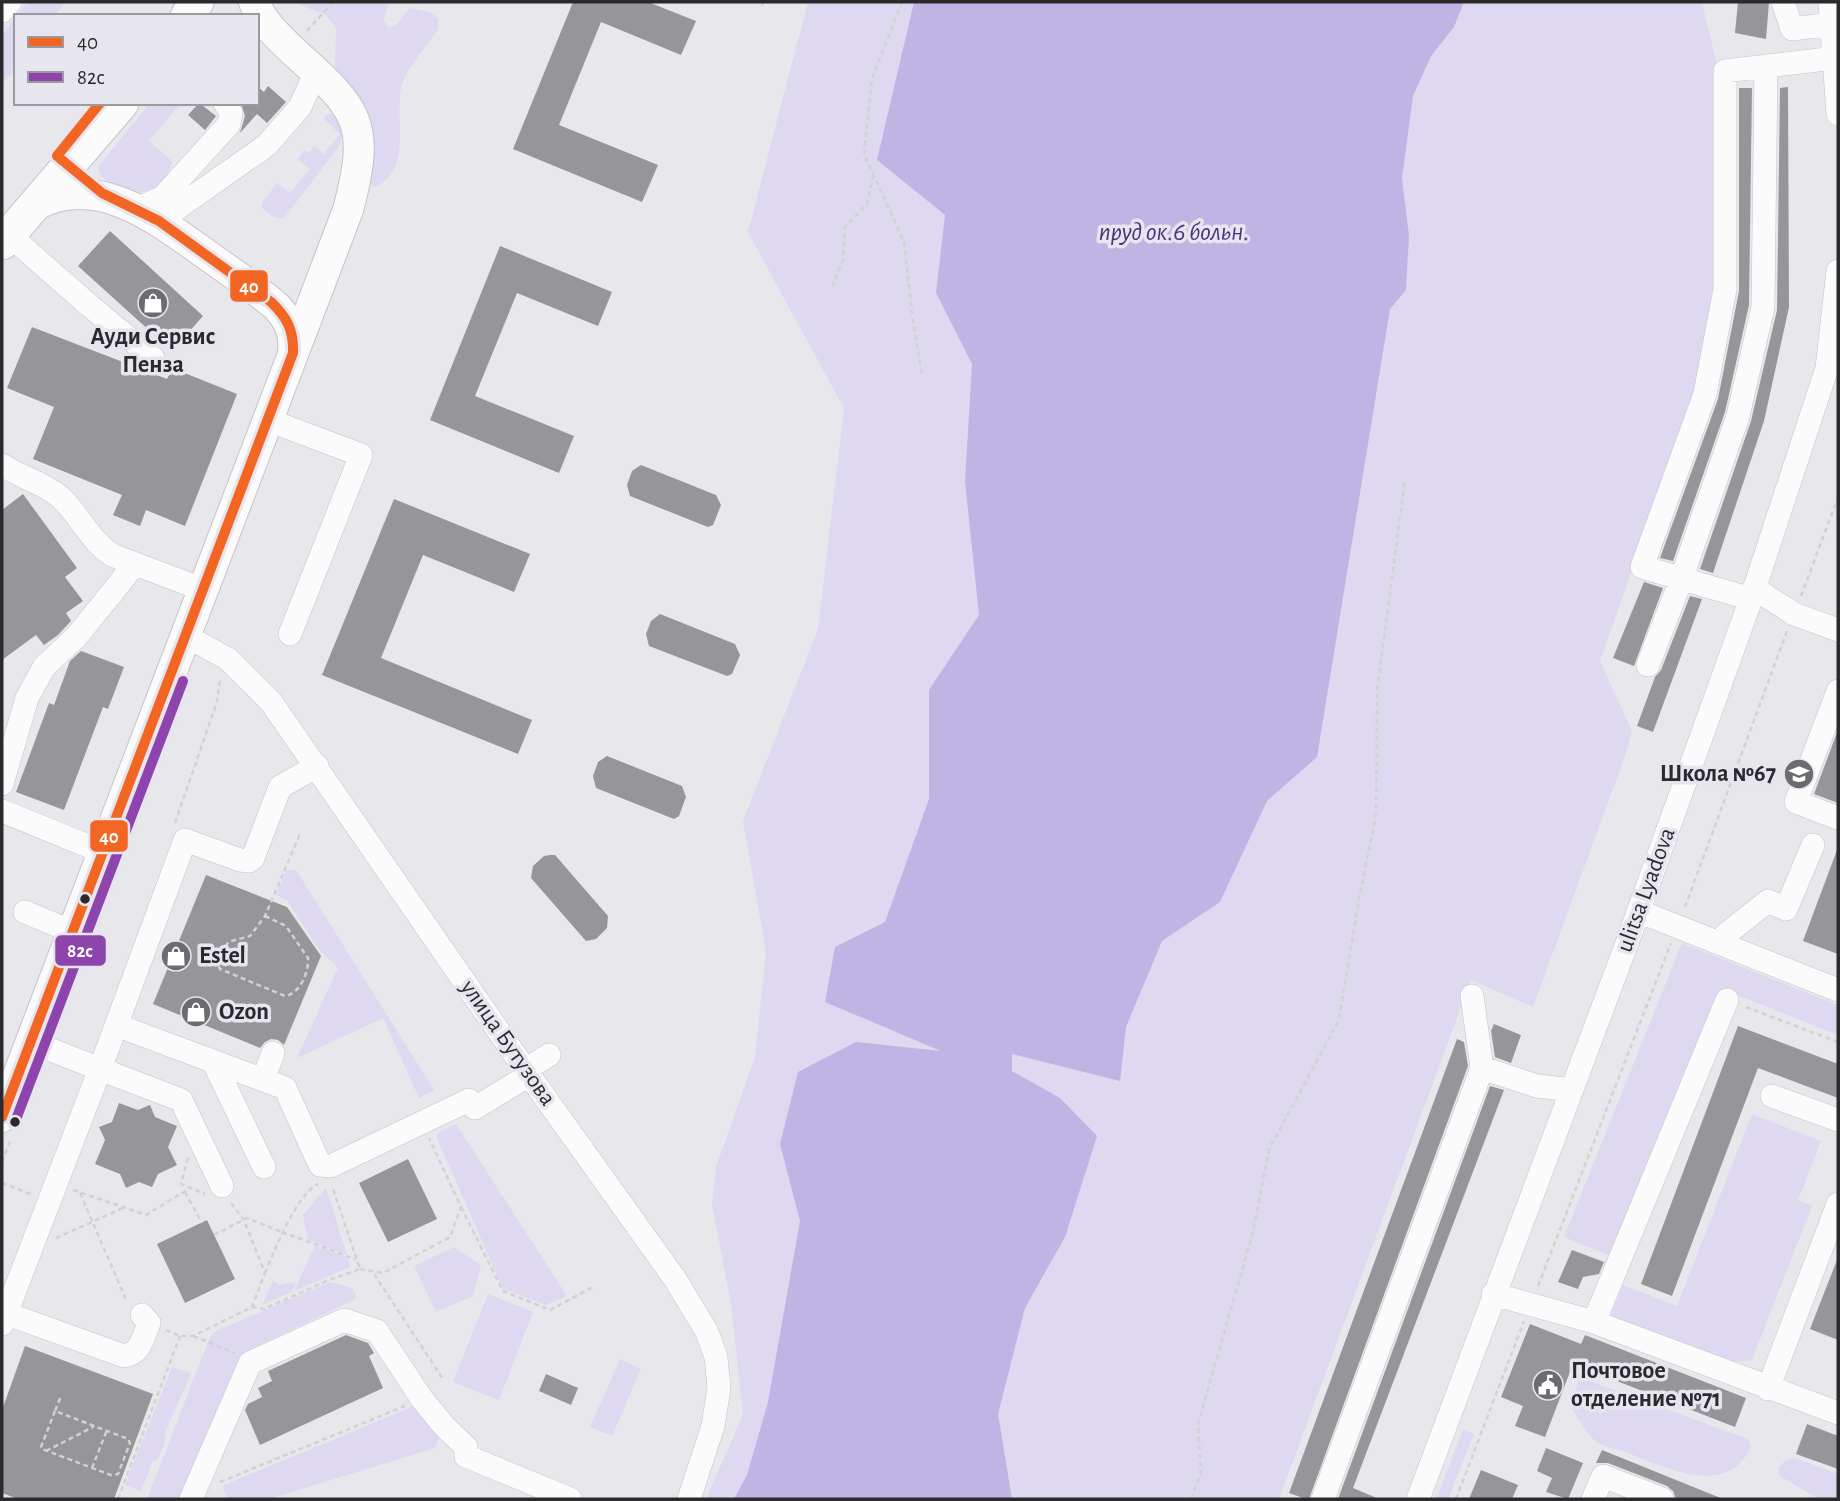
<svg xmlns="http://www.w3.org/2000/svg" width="1840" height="1501" viewBox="0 0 1840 1501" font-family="'Alegreya Sans',sans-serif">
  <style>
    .green { fill: #ded8f1 }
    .water { fill: #c0b4e4 }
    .building { fill: #969599 }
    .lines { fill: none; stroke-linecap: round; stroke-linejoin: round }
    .minor-casing { stroke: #c4c3c7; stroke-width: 24 }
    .major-casing { stroke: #c4c3c7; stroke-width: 32 }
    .highway-casing { stroke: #c4c3c7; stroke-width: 35 }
    .path { stroke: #d2d2d2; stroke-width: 2.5; stroke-dasharray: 5 3.5; stroke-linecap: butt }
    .minor { stroke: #fcfbfc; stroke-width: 23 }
    .major { stroke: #fcfbfc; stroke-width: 30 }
    .highway { stroke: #fcfbfc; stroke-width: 33 }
    .bus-1-casing { stroke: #e7e5ee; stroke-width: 16 }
    .bus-2-casing { stroke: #e7e5ee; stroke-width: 16 }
    .bus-1 { stroke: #f26522; stroke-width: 10 }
    .bus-2 { stroke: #8e44ad; stroke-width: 10 }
    .bus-dot { fill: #2a2a2d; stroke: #e7e5ee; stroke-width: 2.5 }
    .labels { text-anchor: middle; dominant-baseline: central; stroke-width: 7; stroke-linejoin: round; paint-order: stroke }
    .poi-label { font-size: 24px; font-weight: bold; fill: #2a2a2d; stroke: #e7e5ee; text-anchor: start }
    .street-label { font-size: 24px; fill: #2a2a2d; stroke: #e7e5ee }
    .water-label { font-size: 26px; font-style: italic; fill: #4b317e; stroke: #e7e5ee }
    .line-badge { stroke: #e7e5ee; stroke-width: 2.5 }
    .badge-label { font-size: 19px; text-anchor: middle; font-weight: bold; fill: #fff }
  </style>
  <rect width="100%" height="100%" fill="#e8e7ec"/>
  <path class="green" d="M27,2H65L55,16H17Z
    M293,2H390L383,20L389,28L397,24L410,8L430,12L438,19V29C427,47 408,65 402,85C393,114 414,169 376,187L367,185L372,137L371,118L340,77L335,66L336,28L326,15Z
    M808,2H1702L1717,65V289L1695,391L1600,661L1632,731L1625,756L1533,1007L1471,980L1279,1499H706L743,1415L731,1304L712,1205L716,1167L755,1057L766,952L743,821L818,629L844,408L748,232Z
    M16,17V68L2,84V35Z
    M150,103H181L149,141L172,161C171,173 158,188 147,193L111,185L99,174L98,167Z
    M332,114L338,117L344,130L339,146L285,217L282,219L273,217L262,208V203L277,183L290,193L310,169L298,159L305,150L309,153L314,146L324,154L340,134L324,119L325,115Z
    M286,870H296L434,1090L419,1098L383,1018L297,1058L338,968L317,947L287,900L276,895Z
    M1682,943L1838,1005V1035L1724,990L1616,1258L1564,1237Z
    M1752,1114L1821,1141L1798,1200L1812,1206L1752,1360L1720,1363L1609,1319L1623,1285L1677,1306Z
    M456,1124L567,1296L546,1305L503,1289L436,1136L439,1132Z
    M326,1188L347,1255L308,1240L303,1215Z
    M315,1246L347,1257L350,1267L294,1291Z
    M454,1247L481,1265L473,1296L436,1312L414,1266Z
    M273,1280L279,1285L296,1282L292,1292L263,1304Z
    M330,1282L352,1288L356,1294L355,1299L246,1352L184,1499H147L210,1337L216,1331Z
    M488,1294L533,1312L499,1400L453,1382Z
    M620,1359L641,1369L612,1436L590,1427Z
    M172,1367L189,1373L190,1376L165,1432C168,1440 161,1452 157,1460L153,1461L141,1491L125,1485Z
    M1584,1379L1748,1439L1751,1446C1729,1499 1665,1468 1626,1452C1618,1449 1608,1448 1600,1444C1587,1437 1578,1417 1570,1405L1578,1382Z
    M421,1403L441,1433L435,1448L269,1499H227L222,1486Z
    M1463,1430L1474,1434L1448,1499H1436Z
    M1795,1458L1838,1474V1499L1817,1498L1780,1476L1778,1469C1783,1462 1786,1459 1795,1458Z"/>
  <path class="water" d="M914,2H1464L1454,27L1431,56L1413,96L1402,178L1409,236L1406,290L1390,309L1317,757L1267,801L1220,902L1162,941L1126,1027L1120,1081L1012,1054V1071L1060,1098L1097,1136L1065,1237L1025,1308L998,1414L1012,1499H734L747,1475L768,1402L800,1221L780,1144L798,1072L856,1042L941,1051L825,1002L835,947L885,922L929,799V690L979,615L965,482L972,364L936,293L945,215L877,160Z"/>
  <path class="building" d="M573,2H648L696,21L681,55L601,22L559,125L658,165L642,202L513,149Z
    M1738,2H1769L1766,39L1735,33Z
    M257,86L264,92L268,86L286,102L267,123L257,114L240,133L245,116L241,103H257Z
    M1788,87L1789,307L1764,421L1713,573L1700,569L1751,421L1777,310L1780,88Z
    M1739,88H1752L1749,305L1725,412L1673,561L1660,558L1718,399L1739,291Z
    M199,103L216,116L205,130L188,115Z
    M110,231L203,316L172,351L78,266Z
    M500,246L612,292L598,326L517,293L475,396L574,436L559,473L430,420Z
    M32,327L167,379L172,368L237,394L185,526L146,510L140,526L113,515L122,495L33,459L54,407L7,388Z
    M641,465L716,495L721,505L713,525L708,527L630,496L627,485L632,471Z
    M23,494L77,568L65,577L83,601L66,613L71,621L58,635L44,645L36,635L2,660V510Z
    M394,499L530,554L514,592L423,555L381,658L532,720L518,754L322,675Z
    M1644,582L1663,588L1634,666L1613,658Z
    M1690,596L1702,599L1653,732L1637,726L1655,677L1661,670Z
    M660,614L735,644L740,655L732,674L727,676L649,646L646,634L651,621Z
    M81,651L124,667L108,709L103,707L64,810L16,792L49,703L54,705L70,661Z
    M1838,730V803L1814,794Z
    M607,756L682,786L686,797L679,816L674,819L596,788L593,776L598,762Z
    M1837,850H1838V954L1803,941Z
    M550,855H555L608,916L607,928L596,939L586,941L531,878L533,866L544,856Z
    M206,875L287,907L321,956L284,1045L278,1040L271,1039L265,1042L260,1048L153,1004Z
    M1494,1024L1521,1035L1511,1063L1495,1057L1491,1031Z
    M1738,1026L1838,1064V1098L1758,1068L1672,1296L1641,1284Z
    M1457,1039L1464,1042L1468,1066L1309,1499H1306L1289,1493Z
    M1490,1086L1504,1090L1353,1488L1379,1499H1338Z
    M119,1103L138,1110L150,1105L155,1117L177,1126L168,1147L177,1165L158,1174L152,1187L139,1182L126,1188L120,1174L95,1164L105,1140L99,1127L112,1122Z
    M408,1159L437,1219L388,1242L359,1183Z
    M207,1220L235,1279L185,1303L157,1244Z
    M1572,1250L1604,1262L1599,1274L1583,1277L1578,1289L1558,1282Z
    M1837,1260H1838V1340L1810,1329Z
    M1530,1324L1581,1344L1585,1335L1746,1398L1735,1427L1573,1364L1545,1437L1515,1426L1523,1406L1501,1397Z
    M346,1335L368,1343L374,1353L369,1356L383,1388L260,1445L245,1410L248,1404L262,1397L258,1388L272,1381L268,1371Z
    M25,1346L153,1394L114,1499H18L2,1493V1410Z
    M546,1374L578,1388L571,1405L539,1391Z
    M1807,1424L1838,1436V1469L1796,1454Z
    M1546,1448L1583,1463L1568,1499L1546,1492L1552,1478L1537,1471Z
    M1602,1450L1723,1499H1676L1673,1491L1667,1486L1608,1463H1596Z
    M1481,1470L1518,1485L1512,1499H1469Z"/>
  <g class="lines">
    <g class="minor-casing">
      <path id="minor" d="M1783,2L1792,29L1832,24
        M1830,2L1838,114
        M2,11L10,2
        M129,206H144L163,197L229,124L231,113L225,103
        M159,221L267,145L300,107L316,72
        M9,235L90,306L153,358
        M268,420L361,455L290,634
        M2,465C20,477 44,483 60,497C79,514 90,541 112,555L204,590
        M1754,588L1794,614L1838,630
        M1751,599L1642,567L1705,394L1725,289V71L1835,58
        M186,636L228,659L271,702L529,1075L675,1279L707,1332L716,1357L719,1388L713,1426L689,1499
        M1648,665L1681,580L1738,416L1763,307L1766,66
        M1838,691L1796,802L1838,818
        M2,784L27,698L44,667L77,636L135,564
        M2,811L103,852
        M1638,911L1838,990
        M25,912L73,932
        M1722,943L1725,935L1768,901L1786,909L1813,845
        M1472,996L1482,1068
        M116,1025L285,1088L320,1165L331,1166L469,1100
        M213,1061L264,1167
        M525,1070L549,1055
        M263,1080L273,1053
        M1772,1096L1838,1120
        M475,1108L529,1075
        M222,1186L181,1100L100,1069L185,840L240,860L249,861L253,858L280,787L317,766
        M1493,1294L1594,1322L1838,1413
        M2,1312L124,1356C141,1354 143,1337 149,1323L142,1315
        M1594,1322L1727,1000
        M2,1324L100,1069L31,1042
        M1768,1389L1838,1204
        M191,1499L250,1363L344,1320L377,1331L422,1399L444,1426L466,1447V1456L570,1499
        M1323,1499L1482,1068L1537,1086L1572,1090
        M1418,1499L1627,943L1751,599L1827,368L1838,271
        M1593,1499L1603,1476L1662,1499"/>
    </g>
    <g class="major-casing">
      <path id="major" d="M36,205C98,172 158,220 207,255C231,272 255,288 277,307C290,322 295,333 293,353
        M2,1117L348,210C371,123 359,110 294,52C278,37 263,23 254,2"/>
    </g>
    <g class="highway-casing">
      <path id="highway" d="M187,16L197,2
        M2,243L122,103"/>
    </g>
    <path class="path" d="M902,2L872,78L864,154L904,242L913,322L922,375
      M762,6L763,2
      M307,31L333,2
      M832,287L843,260L845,227L867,204L873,176
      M1801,596L1838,497
      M175,823L217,702L220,680
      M1685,907L1787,631
      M265,916L286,926L308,958C309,972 300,994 285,996L220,969L219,966L228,942L250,936L265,916L300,834
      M1746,1007L1838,1042
      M188,1158L181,1184L205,1194
      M2,1162L11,1139
      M2,1183L31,1194
      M73,1190L146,1215L190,1188
      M185,1192L202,1223
      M80,1193L127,1302
      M231,1203L244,1220L265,1273L252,1307
      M461,1207L503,1291L550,1310L593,1287
      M282,1232L355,1259
      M214,1235L247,1218L282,1232
      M56,1238L123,1208
      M360,1269L383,1273L450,1237L461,1207L429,1138
      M265,1273C275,1250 296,1195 318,1184
      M374,1274L443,1379
      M1538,1286L1671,943
      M166,1330L180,1336H193L252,1307L264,1309L329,1280L360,1269L332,1186
      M193,1336L235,1353
      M55,1411L41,1447L42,1449L111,1475L118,1474L130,1443L128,1439L55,1411L61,1396
      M46,1451L93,1427
      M92,1468L107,1430
      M220,1482L405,1406
      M118,1499L180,1336
      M1191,1499L1201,1474L1198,1424L1253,1232L1269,1149L1339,1020L1359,899L1376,814L1377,691L1405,480
      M1456,1499L1524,1321"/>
    <use href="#minor" class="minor"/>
    <use href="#major" class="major"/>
    <use href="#highway" class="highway"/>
    <g class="bus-1-casing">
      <path id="bus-1" d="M2,1117L293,353C294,331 287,317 271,302L159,221L102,193L57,156L100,103"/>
    </g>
    <g class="bus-2-casing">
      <path id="bus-2" d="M15,1122L183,681"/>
    </g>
    <use href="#bus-1" class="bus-1"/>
    <use href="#bus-2" class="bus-2"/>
  </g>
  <defs>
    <g id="shop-disc" transform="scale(1.575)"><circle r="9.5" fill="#6c6c70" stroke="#e7e5ee"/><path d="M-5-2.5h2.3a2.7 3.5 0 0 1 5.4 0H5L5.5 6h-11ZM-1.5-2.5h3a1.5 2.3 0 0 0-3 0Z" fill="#fff"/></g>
    <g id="school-disc" transform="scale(1.575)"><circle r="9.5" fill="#6c6c70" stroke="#e7e5ee"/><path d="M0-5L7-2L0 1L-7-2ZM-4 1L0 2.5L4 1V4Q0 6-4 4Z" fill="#fff"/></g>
    <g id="civic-disc" transform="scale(1.575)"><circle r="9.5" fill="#6c6c70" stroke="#e7e5ee"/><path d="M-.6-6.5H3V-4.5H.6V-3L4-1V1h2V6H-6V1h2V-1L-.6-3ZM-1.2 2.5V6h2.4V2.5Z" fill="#fff"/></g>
  </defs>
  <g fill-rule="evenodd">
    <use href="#shop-disc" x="153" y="303"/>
    <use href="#school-disc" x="1799" y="774"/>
    <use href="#shop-disc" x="176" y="956"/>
    <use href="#shop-disc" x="196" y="1012"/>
    <use href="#civic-disc" x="1548" y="1385"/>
  </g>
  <g class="bus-dot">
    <circle cx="85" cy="899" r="6"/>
    <circle cx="15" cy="1122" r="6"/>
  </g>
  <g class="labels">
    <g class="poi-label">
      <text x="153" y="337" text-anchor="middle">Ауди Сервис<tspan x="153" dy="28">Пенза</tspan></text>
      <text x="1776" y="774" text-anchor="end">Школа №67</text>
      <text x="199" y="956">Estel</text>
      <text x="219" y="1012">Ozon</text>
      <text x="1571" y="1371">Почтовое<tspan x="1571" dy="28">отделение №71</tspan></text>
    </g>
    <g class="street-label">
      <text transform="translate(1646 890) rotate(-70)">ulitsa Lyadova</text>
      <text transform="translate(508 1043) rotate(55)">улица Бутузова</text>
    </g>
    <g class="water-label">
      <text x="1174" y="232">пруд ок.6 больн.</text>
    </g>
  </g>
  <g class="line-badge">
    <rect x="229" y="269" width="40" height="34" rx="7" fill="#f26522"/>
    <rect x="89" y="819" width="40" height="34" rx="7" fill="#f26522"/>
    <rect x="54" y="934" width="53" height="33" rx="7" fill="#8e44ad"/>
  </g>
  <g class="badge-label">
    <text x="249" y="293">40</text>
    <text x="109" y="843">40</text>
    <text x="80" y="957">82с</text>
  </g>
  <rect width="1840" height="1501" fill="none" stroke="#2a2a2d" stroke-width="7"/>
  <rect x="14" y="14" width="245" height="91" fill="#e7e5ee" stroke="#9b9aa1" stroke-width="2"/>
  <rect x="28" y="37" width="35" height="10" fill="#f26522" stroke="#9b9aa1" stroke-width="2"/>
  <text x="77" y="49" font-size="21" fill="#2a2a2d">40</text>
  <rect x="28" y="72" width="35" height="10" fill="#8e44ad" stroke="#9b9aa1" stroke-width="2"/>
  <text x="77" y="84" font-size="21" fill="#2a2a2d">82с</text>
</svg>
